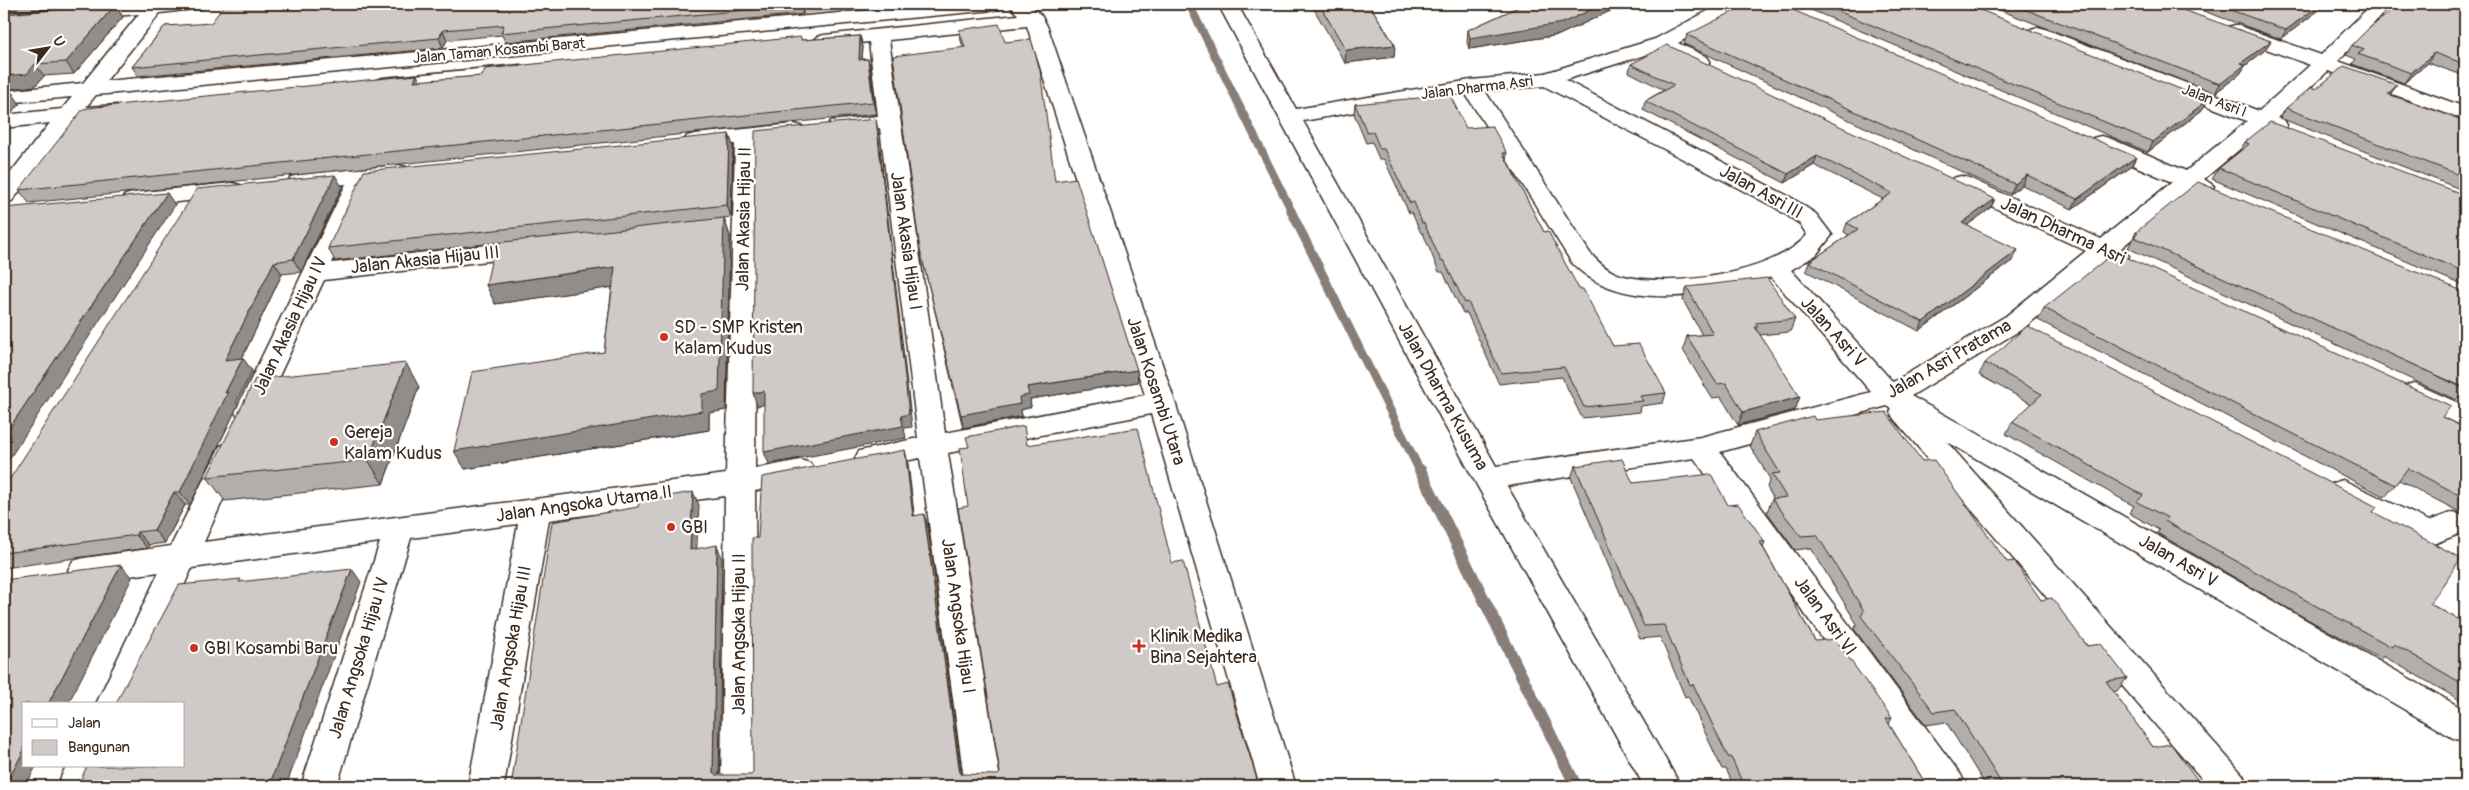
<svg xmlns="http://www.w3.org/2000/svg" width="2469" height="790" viewBox="0 0 2469 790" font-family="Pangolin,sans-serif">
  <style>
    .green { fill: #e2e0de; stroke: #8e857e }
    .lines { fill: none; stroke-linecap: round; stroke-linejoin: round }
    .stream-far2 { stroke: #887e77; stroke-width: 8 }
    .stream-far1 { stroke: #887e77; stroke-width: 9 }
    .stream { stroke: #887e77; stroke-width: 12 }
    .street-casing { stroke: #3b2a1e; stroke-width: 3 }
    .street { fill: #fff; fill-rule: evenodd }
    .wall { fill: #b2aeab; stroke: #3b2a1e }
    .shaded-wall { fill: #918d8b; stroke: #3b2a1e }
    .building { fill: #cfcac7; stroke: #3b2a1e }
    .poi-dot { fill: #c8321e; stroke: #fff; stroke-width: 2 }
    .labels { text-anchor: middle; dominant-baseline: central; stroke-width: 4.5; stroke-linejoin: round; paint-order: stroke }
    .far-street-label { font-size: 15px; fill: #3b2a1e; stroke: #fff }
    .street-label { font-size: 18px; fill: #3b2a1e; stroke: #fff }
    .poi-label { font-size: 18px; fill: #3b2a1e; stroke: #fff; text-anchor: start }
  </style>
  <rect width="100%" height="100%" fill="#fff"/>
  <filter id="ink" filterUnits="userSpaceOnUse"><feTurbulence type="fractalNoise" baseFrequency=".02" numOctaves="2"/><feDisplacementMap in="SourceGraphic" scale="10" xChannelSelector="R" yChannelSelector="G"/><feConvolveMatrix kernelMatrix="1 2 1 2 8 2 1 2 1" color-interpolation-filters="sRGB"/></filter>
  <g filter="url(#ink)">
    <path class="green" d="M731,4H888L730,21Z"/>
    <g class="lines">
      <path class="stream-far2" d="M1189,4L1292,212"/>
      <path class="stream-far1" d="M1291,211L1420,471"/>
      <path class="stream" d="M1420,470L1576,786"/>
      <g class="street-casing">
        <path id="street" d="M124,4H205L202,8L160,13L106,81L935,4H1004L1001,8L994,10L96,95L86,107L117,105L125,106L128,111L125,116L75,121L12,201L4,203V181L50,123L4,128V115L62,109L72,97L4,103V91L83,83L139,14L4,25V13Z
          M1012,4H1029L1041,15L1048,28L1175,402L1296,786H1260L1151,414L948,453L1001,786H965L920,458L869,468L859,465L855,458L859,451L918,438L880,128L839,133L831,131L828,126L831,121L878,116L869,42L824,47L817,45L814,41L817,37L824,35L1018,15L1010,6ZM1027,26L1145,395L945,433L889,40Z
          M1218,4H1237L1296,109L1471,80L1545,73L1655,39L1721,4H1744L1742,8L1678,43L1707,57L1710,61L1707,65C1692,69 1675,57 1661,50L1565,80L1792,198L1816,214L1832,235L1816,255L1791,270L1893,382L2006,316L2086,251L1953,188L1949,183L1953,178L1961,176L1969,178L2101,239L2172,182L2093,148L2090,143L2093,138L2101,136L2109,138L2186,171L2247,121L2031,37L2028,33L2031,29L2038,27L2045,29L2259,111L2310,65L2228,35L2225,31L2228,27L2235,25L2242,27L2321,55L2372,4H2392L2338,61L2465,107V120L2328,71L2277,118L2284,120L2287,125L2284,130L2276,132L2265,128L2204,179L2214,186L2210,191L2202,193L2191,190L2121,248L2129,256L2126,261L2117,264L2106,260L2024,328L1911,396L2465,710V742L2453,738L1946,441L2243,775L2248,786H2208L1894,419L1890,412L1892,409L1887,406L1720,452L1961,775L1966,786H1927L1694,458L1507,486L1681,786H1644L1473,478ZM1544,86L1776,208L1800,224L1807,235C1774,274 1673,288 1624,276C1610,273 1599,263 1590,253L1485,91ZM1465,93L1572,263C1619,313 1712,297 1771,277L1871,392L1701,437L1496,466L1303,121Z
          M520,65L527,67L530,71L527,75L383,90L376,88L372,84L376,80L383,78Z
          M794,124L802,126L805,131L802,136L757,141L755,469L800,460L810,463L815,471L810,479L755,491L757,786H721L725,496L549,520L504,786H468L518,524L411,538L337,786H301L380,542L192,568L130,704H96L159,572L84,582L73,579L68,570L73,561L84,558L171,546L220,446L230,443L240,446L244,453L204,542L726,474L735,144L695,148L687,146L684,141L687,136L695,134Z
          M398,165L406,167L409,172L406,177L370,182L332,263L532,240L541,243L544,248L541,253L532,256L324,280L259,419L249,422L239,419L235,412L346,184L299,189L291,187L287,182L291,177L299,175Z
          M232,183L240,185L244,190L240,195L133,207L125,205L121,200L125,195L133,193Z
          M2414,383L2465,406V427L2404,400L2400,393L2404,386Z
          M2343,480L2429,521L2453,512L2464,516V532L2428,546L2417,542L2333,499L2328,491L2333,483Z
          M66,766H102L93,786H57Z"/>
      </g>
      <use href="#street" class="street"/>
    </g>
    <path class="wall" d="M4,4H113L4,12Z
      M802,4L803,14L505,42L502,35L447,40L443,48L138,76L132,67L165,26Z
      M1311,4H1369L1395,45L1394,57L1345,63Z
      M1525,4H1625L1559,35L1469,49L1467,42L1468,30Z
      M1797,4H1965L2202,110L2148,152Z
      M1984,4H2166L2265,50L2245,66L2240,74L2215,93Z
      M2184,4H2327L2281,39Z
      M2465,4V76L2428,63L2404,83L2352,64L2356,59L2346,55L2352,45Z
      M115,5L123,17L74,74L44,76L35,86L4,14Z
      M959,30L1055,181L1138,382L1030,399L1031,407L1021,410L1022,416L963,428L920,250L963,47L961,41Z
      M1687,35L2136,157L2131,167L2072,209L2022,185L2010,194L1684,44Z
      M860,36L863,47L862,59H868L871,71L876,114L29,203L19,190L420,81L482,76L802,40Z
      M1631,64L1991,208L1967,225L2013,260L1919,331L1806,271L1809,262L1849,235L1844,232L1847,223L1883,199L1814,165L1785,183L1643,110L1645,101L1664,90L1629,72Z
      M2316,89L2391,95L2465,121V191L2280,118L2286,108Z
      M1355,104L1466,128L1507,153L1506,160L1544,232L1613,346L1666,393L1663,403L1641,406L1640,412L1582,418L1562,377L1499,384L1467,313H1463L1443,272H1439L1423,233H1421L1412,213H1409L1384,159H1379L1372,142L1366,143L1354,114Z
      M729,134L733,146L731,217L724,218L730,236L726,410L709,413V430L465,469L604,352L612,287L495,304V243L335,261L328,248Z
      M2245,142L2465,195V286L2212,179L2219,168L2239,152Z
      M342,187L301,272L282,274L242,358L252,371L236,403L238,405L190,505H185L165,543L149,545L147,548L4,568V488Z
      M2136,232L2465,389L2456,400L2128,248Z
      M1687,287L1795,319L1790,332L1760,335L1795,410L1738,425L1721,397L1712,398L1683,350L1687,336L1702,335L1683,300Z
      M2044,308L2442,417L2465,428V515L2399,480L2385,497L2038,320Z
      M1985,363L2373,512L2430,604L2465,623V703L2383,656L2381,659L2307,619L2157,533L2159,530L2129,513L2134,506L2006,434L2012,422L2032,404L1979,375Z
      M419,387L383,484L225,501L207,477Z
      M1815,420L1922,461L2007,562L2041,600L2087,646L2127,678L2117,691L2113,692L2153,747L2202,786H1986L1946,722L1926,725L1854,629L1857,624L1811,548L1795,550L1767,512L1772,499L1773,498L1767,487L1770,479L1750,446L1755,432Z
      M1575,466L1633,483L1728,505L1765,542L1763,547L1815,641L1892,718L1889,724L1927,786H1734L1726,769H1722L1688,696L1685,697L1660,637L1640,639L1571,478Z"/>
    <path class="shaded-wall" d="M800,4H802L803,14Z
      M1604,4H1625L1559,35L1469,49L1470,38Z
      M2321,4H2327L2281,39L2286,30Z
      M115,5L123,17L74,74L66,62Z
      M443,30L447,40L443,48L439,38Z
      M860,36L863,47L861,72L859,60Z
      M2271,41L2265,50L2245,66L2240,74L2215,93L2220,84L2241,63Z
      M1395,45L1394,57L1345,63L1346,50Z
      M2434,53L2428,63L2404,83L2411,73Z
      M868,59L871,71L876,114L873,102Z
      M35,64L44,76L35,86L4,90V76Z
      M417,75L423,87L414,81Z
      M2397,85L2390,95L2388,94Z
      M11,91L20,104L12,112L4,114V99Z
      M2208,100L2202,110L2148,152L2153,142Z
      M876,119L878,131L912,427L904,428L906,438L769,464L764,452Z
      M729,134L733,146L731,217L727,205Z
      M1817,156L1814,165L1785,183L1788,174Z
      M2136,157L2131,167L2072,209L2077,199Z
      M335,175L342,187L301,272L293,259Z
      M2027,175L2022,185L2010,194L2015,184Z
      M167,193L175,205L4,467V436Z
      M1995,199L1991,208L1958,232L1962,223Z
      M724,218L730,236L726,410L709,413V430L465,469L454,451L702,394Z
      M2018,250L2013,260L1919,331L1923,322Z
      M274,262L282,274L235,373L225,360Z
      M615,267L622,286L495,304L486,285Z
      M243,358L252,371L236,403L238,405L190,505L180,492L225,393Z
      M406,363L419,387L383,484L368,460Z
      M1137,370L1138,382L1030,399L1031,407L1021,410L1022,416L963,428L961,415L1019,397L1027,387Z
      M764,391L768,404L757,406L753,393Z
      M1800,397L1795,410L1738,425L1743,412Z
      M905,450L908,463L916,529L913,516Z
      M174,492L185,505L165,543L154,530Z
      M693,492L699,505L696,563L690,550Z
      M924,514L928,527L963,786L960,774Z
      M137,532L149,545L147,548L136,535Z
      M717,545L722,558L719,786L713,773Z
      M121,565L132,578L68,704H48Z
      M352,569L361,582L286,786H269Z
      M24,750V766H36L26,786H5Z"/>
    <path class="building" d="M225,4H800V5L501,33L504,25L443,30L439,38L132,67L165,26L211,23Z
      M1319,4H1369L1395,45L1346,50Z
      M1525,4H1604L1562,23L1470,38L1468,30Z
      M1748,4H1779L2136,157L2077,199L2027,175L2015,184L1687,35Z
      M1821,4H1965L2208,100L2153,142Z
      M2011,4H2166L2271,41L2241,63L2245,65L2220,84Z
      M2214,4H2321L2286,30Z
      M2400,4H2465V64L2434,53L2411,73L2358,54L2364,50L2352,45L2367,30Z
      M115,5L66,62L35,64L27,74L4,76V14Z
      M999,24L1005,42L1031,39L1040,70L1055,181L1076,178L1137,370L1027,387L1029,395L1019,397L1020,404L961,415L920,250L893,56L965,47L959,30Z
      M860,36L859,60L868,59L873,102L19,190L83,109L96,107L417,75L414,81L482,76L485,69L801,37V40Z
      M1667,45L1995,199L1962,223L2018,250L1923,322L1809,262L1858,229L1847,223L1892,193L1817,156L1788,174L1645,101L1674,85L1631,64Z
      M2344,66L2397,85L2388,94L2465,121V177L2286,108L2312,87L2316,89Z
      M11,91L4,99V92Z
      M1450,95L1466,128L1492,126L1507,153H1503L1544,232L1548,231L1579,289H1583L1613,346L1639,344L1666,393L1640,396L1643,401L1584,407L1564,367L1501,373L1468,302L1465,303L1444,261H1441L1424,223H1422L1414,202L1410,203L1384,149H1380L1373,132L1367,133L1355,104Z
      M876,119L909,414L901,416L903,426L764,452V391L753,393L755,131Z
      M2270,122L2465,195V272L2219,168L2249,144L2245,142Z
      M729,134L727,205L328,248L364,171Z
      M335,175L293,259L274,262L225,360L243,358L225,393L228,392L180,492H174L154,530L137,532L136,535L4,553V488L197,189Z
      M2198,182L2465,292V388L2134,237L2138,233L2136,232Z
      M167,193L4,436V208Z
      M724,218L719,391L702,394V411L454,451L472,372L604,352L615,267L486,285L495,243Z
      M2115,252L2451,406L2442,417L2465,428V498L2408,468L2395,485L2044,308Z
      M1767,278L1795,319L1755,323L1758,327H1755L1800,397L1743,412L1726,383L1717,384L1687,336L1713,334L1687,287Z
      M2027,326L2377,507L2373,512L2461,558L2430,604L2465,623V685L2394,644L2392,647L2318,607L2165,521L2168,518L2137,502L2143,495L2012,422L2042,394L1985,363Z
      M406,363L368,460L207,477L255,379Z
      M1886,412L1922,461L1934,460L2007,562L2014,561L2041,600L2052,598L2087,646L2101,644L2127,678L2106,681L2153,747L2171,744L2202,786H2003L1955,709L1934,712L1861,616L1864,611L1817,535L1801,536L1772,499L1786,497L1772,474L1780,473L1755,432L1813,416L1815,420Z
      M1024,426L1027,445L1138,428L1172,563L1183,561L1217,687L1228,684L1259,786H511L552,522L638,507L639,501L693,492L690,550L717,545L713,773L715,775H751L753,773L752,538H758L762,477L905,450L913,516L924,514L960,774L998,775L1000,773L958,508L968,506L960,448L969,447L966,437Z
      M1622,459L1633,483L1711,474L1728,505L1738,504L1765,542H1760L1815,641L1835,639L1892,718L1886,719L1927,786H1751L1750,783L1743,784L1731,757H1728L1693,684L1690,685L1664,625L1644,626L1575,466Z
      M121,565L48,704H24V750L5,786H4V580Z
      M352,569L269,786H78L87,766H184V704H116L123,689L179,585L241,579L239,582Z"/>
  </g>
  <g class="poi-dot">
    <circle cx="664" cy="337" r="5"/>
    <circle cx="334" cy="442" r="5"/>
    <circle cx="671" cy="527" r="5"/>
    <path d="M1136.5 638.5h5v5h5v5h-5v5h-5v-5h-5v-5h5z"/>
    <circle cx="194" cy="648" r="5"/>
  </g>
  <g class="labels">
    <g class="far-street-label">
      <text transform="translate(499 51) rotate(-5)">Jalan Taman Kosambi Barat</text>
      <text transform="translate(1477 88) rotate(-7)">Jalan Dharma Asri</text>
      <text transform="translate(2214 101) rotate(21)">Jalan Asri I</text>
    </g>
    <g class="street-label">
      <text transform="translate(1761 192) rotate(29)">Jalan Asri III</text>
      <text transform="translate(744 219) rotate(-89)">Jalan Akasia Hijau II</text>
      <text transform="translate(2063 231) rotate(25)">Jalan Dharma Asri</text>
      <text transform="translate(906 241) rotate(82)">Jalan Akasia Hijau I</text>
      <text transform="translate(425 260) rotate(-6)">Jalan Akasia Hijau III</text>
      <text transform="translate(290 326) rotate(-65)">Jalan Akasia Hijau IV</text>
      <text transform="translate(1833 332) rotate(48)">Jalan Asri V</text>
      <text transform="translate(1949 359) rotate(-30)">Jalan Asri Pratama</text>
      <text transform="translate(1156 391) rotate(72)">Jalan Kosambi Utara</text>
      <text transform="translate(1443 396) rotate(61)">Jalan Dharma Kusuma</text>
      <text transform="translate(584 504) rotate(-8)">Jalan Angsoka Utama II</text>
      <text transform="translate(2178 561) rotate(30)">Jalan Asri V</text>
      <text transform="translate(958 616) rotate(82)">Jalan Angsoka Hijau I</text>
      <text transform="translate(1825 616) rotate(54)">Jalan Asri VI</text>
      <text transform="translate(739 634) rotate(-90)">Jalan Angsoka Hijau II</text>
      <text transform="translate(511 648) rotate(-80)">Jalan Angsoka Hijau III</text>
      <text transform="translate(359 658) rotate(-73)">Jalan Angsoka Hijau IV</text>
    </g>
    <g class="poi-label">
      <text x="674" y="327">SD - SMP Kristen<tspan x="674" dy="21">Kalam Kudus</tspan></text>
      <text x="344" y="432">Gereja<tspan x="344" dy="21">Kalam Kudus</tspan></text>
      <text x="681" y="527">GBI</text>
      <text x="1150" y="636">Klinik Medika<tspan x="1150" dy="21">Bina Sejahtera</tspan></text>
      <text x="204" y="648">GBI Kosambi Baru</text>
    </g>
  </g>
  <rect width="2469" height="790" fill="none" stroke="#fff" stroke-width="20"/>
  <rect x="10" y="10" width="2449" height="770" fill="none" stroke="#3b2a1e" stroke-width="2" filter="url(#ink)"/>
  <rect x="22" y="702" width="162" height="65" fill="#ffffff" stroke="#b1aaa5"/>
  <rect x="32" y="719" width="25" height="8" fill="#ffffff" stroke="#b1aaa5"/>
  <text x="68" y="728" font-size="15" fill="#3b2a1e">Jalan</text>
  <rect x="32" y="740" width="25" height="15" fill="#cfcac7" stroke="#b1aaa5"/>
  <text x="68" y="752" font-size="15" fill="#3b2a1e">Bangunan</text>
  <g transform="translate(48 48) rotate(59)" stroke="#ffffff" stroke-width="4" paint-order="stroke">
  <path d="M0-4L9 19L0 12L-9 19Z" fill="#3b2a1e"/>
  <text y="-8" font-size="14" font-weight="bold" text-anchor="middle" fill="#3b2a1e">U</text>
  </g>
</svg>
